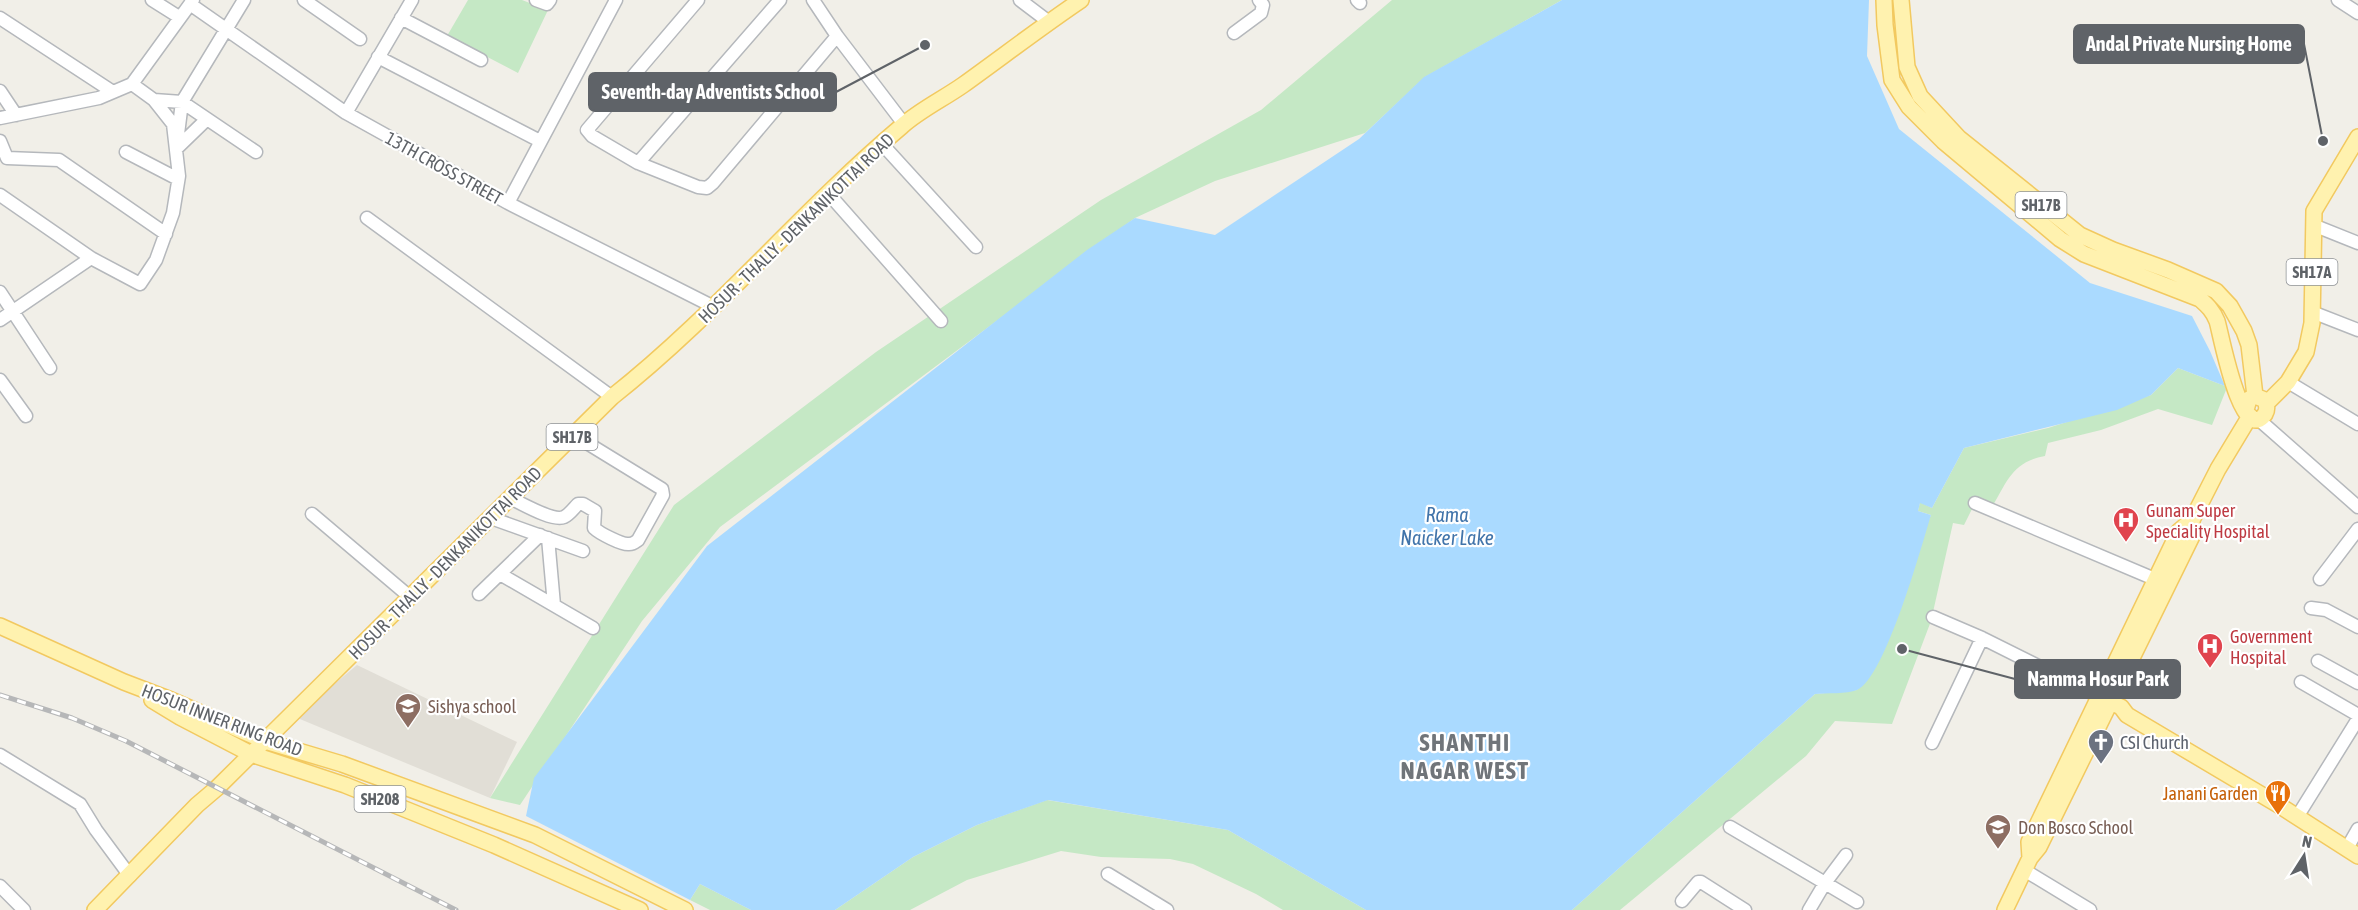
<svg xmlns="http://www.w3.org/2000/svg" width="2358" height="910" viewBox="0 0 2358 910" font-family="'Asap Condensed',sans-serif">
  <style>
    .education { fill: #e1ded6 }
    .green { fill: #c5e8c5 }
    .water { fill: #aadaff }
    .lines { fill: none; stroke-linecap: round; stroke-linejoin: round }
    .minor-casing { stroke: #b5b8bc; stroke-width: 15 }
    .major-casing { stroke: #f2c960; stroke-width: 18 }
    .minor { stroke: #fff; stroke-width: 12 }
    .major { stroke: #fff2af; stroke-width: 15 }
    .rail-casing { stroke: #b6b7b8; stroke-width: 5 }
    .rail { stroke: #fff; stroke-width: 3; stroke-dasharray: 9; stroke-linecap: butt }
    .labels { text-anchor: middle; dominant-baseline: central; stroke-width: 4.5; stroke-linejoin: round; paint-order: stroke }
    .shield { fill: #fff; stroke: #8f9295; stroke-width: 1.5 }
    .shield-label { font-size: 16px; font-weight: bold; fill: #5f6368 }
    .street-label { font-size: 18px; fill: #5f6368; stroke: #fff }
    .health-label { font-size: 18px; fill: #be3a42; stroke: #fff; text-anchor: start }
    .education-label { font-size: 18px; fill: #785e54; stroke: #fff; text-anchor: start }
    .worship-label { font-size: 18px; fill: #5b616d; stroke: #fff; text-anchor: start }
    .food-label { font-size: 18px; fill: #c56008; stroke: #fff; text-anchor: end }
    .water-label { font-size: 20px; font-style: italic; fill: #4174aa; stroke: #fff }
    .district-label { font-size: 24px; font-weight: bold; letter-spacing: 1.5px; fill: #70757a; stroke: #fff }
    .leader { fill: none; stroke: #5f6368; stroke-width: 2 }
    .callout-dot { fill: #5f6368; stroke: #fff; stroke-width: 2 }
    .callout { fill: #5f6368; stroke: #5f6368; stroke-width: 2 }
    .callout-label { font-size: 20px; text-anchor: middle; font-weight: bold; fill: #fff }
  </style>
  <rect width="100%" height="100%" fill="#f1efe8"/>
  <path class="education" d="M357,665L517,742L490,798L295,717Z"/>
  <path class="green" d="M468,0H522L548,10L518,73L447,36Z
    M1392,0H1562L1425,77L1365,133L1215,181L1135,218L720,527L642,621L520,805L490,798L674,505L876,352L1101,200L1261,110Z
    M2178,368L2225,386L2226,390L2212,425L2158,409L2101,430L2048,443L2045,456C2012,462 2007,482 1991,509L1975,503L1964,525L1953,523L1931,621L1892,724L1835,721L1806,756L1620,910H1572L1815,694L1857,690L1931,515L1918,511L1920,502L1932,508L1964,448L2048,428L2151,395Z
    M1047,800L1228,830L1366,910H1283L1256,894L1193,864L1170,859L1101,857L1061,851L967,880L910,910H835L913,857L977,825Z
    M700,884L751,910H710L690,900Z"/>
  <path class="water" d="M1562,0H1869L1867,56L1899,129L2090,283L2192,316L2210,351L2225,386L2178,368L2151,395L2117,410L1964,448L1932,508L1920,503L1918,511L1931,515C1921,548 1885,678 1857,690C1847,694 1826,693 1815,694L1572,910H1366L1228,830L1048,800L977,825L913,857L835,910H751L700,884L690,900L526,816L534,778L707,546L1087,250L1135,218L1215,235L1359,139L1424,77Z"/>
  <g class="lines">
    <g class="minor-casing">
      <path id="minor" d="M152,0L179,17
        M304,0L360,39
        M536,0L547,4L550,0
        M698,0L587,130L592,136L638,163L698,187L707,188L713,183L837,36
        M813,0L837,36L904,124
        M1020,0L1049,22
        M1357,0L1360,3
        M2338,0L2358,13
        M190,4L346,113L508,203L714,307
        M0,18L113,92
        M401,18L481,60
        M1234,33L1261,13L1263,5L1259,0
        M378,57L540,141
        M132,84L154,100L182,102L244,0
        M0,91L16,115
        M346,113L412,0
        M0,118L99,98L132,84L193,0
        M178,134L182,102L256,152
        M0,141L7,158L59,160L166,234
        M882,144L976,247
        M176,149L207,119
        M126,152L178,179
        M638,163L780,0
        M828,193L941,321
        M0,195L91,258L140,284L156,260L173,213L179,176L173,124L154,100
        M508,203L616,0
        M367,218L612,397
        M2313,225L2358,243
        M0,292L50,368
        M2312,312L2358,330
        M0,320L91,258
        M0,380L26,416
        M2288,382L2358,424
        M2257,418L2358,507
        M510,498C521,503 553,522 564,517C569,515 574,508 578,504H583L595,511L594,528C599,533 622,545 629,544C634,544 635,542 638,540L663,495L662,489L574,435
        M1975,503L2157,580
        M312,514L410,597
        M491,518L583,551
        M548,538L554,605
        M500,574L593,628
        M2320,579L2358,529
        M479,594L540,535
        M2311,608L2326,610L2358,627
        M1933,617L1982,638L2100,697
        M2318,661L2358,683
        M2301,682L2358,715
        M1932,743L1982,638
        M0,755L80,804L96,830L130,876
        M2297,817L2358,719
        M1730,827L1825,883L1846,855
        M2350,843L2358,829
        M2024,870L2090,910
        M1108,874L1167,910
        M0,886L24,910
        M1682,901L1698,882H1701L1745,910
        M1809,910L1825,883L1857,902"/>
    </g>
    <g class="major-casing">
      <path id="major" d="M1884,0L1885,25L1892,80L1909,107L1943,141L2060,239L2084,254L2200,299C2208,306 2213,311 2217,321C2220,329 2241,448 2265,414C2268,409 2267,405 2265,400L2255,396L2249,399L2246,410
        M1901,0L1907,67L1920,96L1959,138L2080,235L2113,250L2168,270L2216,291L2230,306L2244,331L2249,345L2255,396
        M2267,403L2288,382L2306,352L2312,323L2314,211L2358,137
        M0,626L124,682L171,700L265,741L342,764L535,835L685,910
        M2103,699L2121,707L2127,715L2277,804L2358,856
        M152,700L180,717L251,754L345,785L494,845L640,910
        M2030,858L2029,842L2179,531L2192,520L2218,469L2250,416
        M95,910L197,805L217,788L612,397C716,315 801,211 902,126C920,110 943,99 963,85C1002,57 1041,27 1081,0
        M2005,910L2030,858L2039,847L2192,536V520"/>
    </g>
    <use href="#minor" class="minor"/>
    <use href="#major" class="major"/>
    <g class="rail-casing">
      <path id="rail" d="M0,695L72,718L126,741L456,910"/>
    </g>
    <use href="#rail" class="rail"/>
  </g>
  <defs>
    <g id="hospital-pin" transform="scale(1.35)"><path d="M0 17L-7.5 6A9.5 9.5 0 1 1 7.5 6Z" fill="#e0444e" stroke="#fff"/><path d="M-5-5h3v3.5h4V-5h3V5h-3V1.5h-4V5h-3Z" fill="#fff"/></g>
    <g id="school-pin" transform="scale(1.35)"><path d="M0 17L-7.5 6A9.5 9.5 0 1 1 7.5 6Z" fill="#8d6e63" stroke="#fff"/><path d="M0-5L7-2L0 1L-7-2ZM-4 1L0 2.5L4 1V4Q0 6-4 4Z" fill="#fff"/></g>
    <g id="church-pin" transform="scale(1.35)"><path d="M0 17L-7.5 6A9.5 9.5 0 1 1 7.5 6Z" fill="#6b7280" stroke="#fff"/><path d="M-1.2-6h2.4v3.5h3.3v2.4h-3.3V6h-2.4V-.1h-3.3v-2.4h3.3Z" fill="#fff"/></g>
    <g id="restaurant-pin" transform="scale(1.35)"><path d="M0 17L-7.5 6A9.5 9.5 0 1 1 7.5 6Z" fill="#e8710a" stroke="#fff"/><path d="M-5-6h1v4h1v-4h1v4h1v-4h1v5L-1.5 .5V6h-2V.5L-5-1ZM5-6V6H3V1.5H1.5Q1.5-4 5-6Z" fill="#fff"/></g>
  </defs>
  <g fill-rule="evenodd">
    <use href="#hospital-pin" x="2126" y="520"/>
    <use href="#hospital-pin" x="2210" y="646"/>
    <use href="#school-pin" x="408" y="706"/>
    <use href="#church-pin" x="2101" y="742"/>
    <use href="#restaurant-pin" x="2278" y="793"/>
    <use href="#school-pin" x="1998" y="827"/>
  </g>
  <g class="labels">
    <g class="shield">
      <rect x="2015.5" y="192" width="51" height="26" rx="4.5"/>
      <rect x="2286.5" y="259" width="51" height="26" rx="4.5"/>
      <rect x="546.5" y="424" width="51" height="26" rx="4.5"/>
      <rect x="354.5" y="786" width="51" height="26" rx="4.5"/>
    </g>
    <g class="shield-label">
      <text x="2041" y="205">SH17B</text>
      <text x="2312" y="272">SH17A</text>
      <text x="572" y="437">SH17B</text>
      <text x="380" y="799">SH208</text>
    </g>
    <g class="street-label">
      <text transform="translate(444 168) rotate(29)">13TH CROSS STREET</text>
      <text transform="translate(796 228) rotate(-44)">HOSUR - THALLY - DENKANIKOTTAI ROAD</text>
      <text transform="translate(445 563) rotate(-45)">HOSUR - THALLY - DENKANIKOTTAI ROAD</text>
      <text transform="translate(222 720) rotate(21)">HOSUR INNER RING ROAD</text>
    </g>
    <g class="health-label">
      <text x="2146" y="510">Gunam Super<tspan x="2146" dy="21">Speciality Hospital</tspan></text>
      <text x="2230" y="636">Government<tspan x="2230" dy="21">Hospital</tspan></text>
    </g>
    <g class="education-label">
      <text x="428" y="706">Sishya school</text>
      <text x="2018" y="827">Don Bosco School</text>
    </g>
    <g class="worship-label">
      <text x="2120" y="742">CSI Church</text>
    </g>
    <g class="food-label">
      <text x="2258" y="793">Janani Garden</text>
    </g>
    <g class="water-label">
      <text x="1447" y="514">Rama<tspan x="1447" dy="23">Naicker Lake</tspan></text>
    </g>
    <g class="district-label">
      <text x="1465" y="742">SHANTHI<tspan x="1465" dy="28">NAGAR WEST</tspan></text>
    </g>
  </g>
  <path class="leader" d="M2323 141L2304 44M925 45L836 92M1902 649L2015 679"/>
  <g class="callout-dot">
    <circle cx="2323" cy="141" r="6"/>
    <circle cx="925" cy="45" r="6"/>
    <circle cx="1902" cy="649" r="6"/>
  </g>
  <g class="callout">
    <rect x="2074" y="25" width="230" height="38" rx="6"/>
    <rect x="589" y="73" width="247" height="38" rx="6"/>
    <rect x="2015" y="660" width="165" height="38" rx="6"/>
  </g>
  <g class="callout-label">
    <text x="2189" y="51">Andal Private Nursing Home</text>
    <text x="713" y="99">Seventh-day Adventists School</text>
    <text x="2098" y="686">Namma Hosur Park</text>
  </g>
  <g transform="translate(2304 856) rotate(12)" stroke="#ffffff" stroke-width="4.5" paint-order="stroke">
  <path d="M0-4.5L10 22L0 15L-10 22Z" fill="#5f6368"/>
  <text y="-9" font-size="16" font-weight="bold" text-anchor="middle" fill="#5f6368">N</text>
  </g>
</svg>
